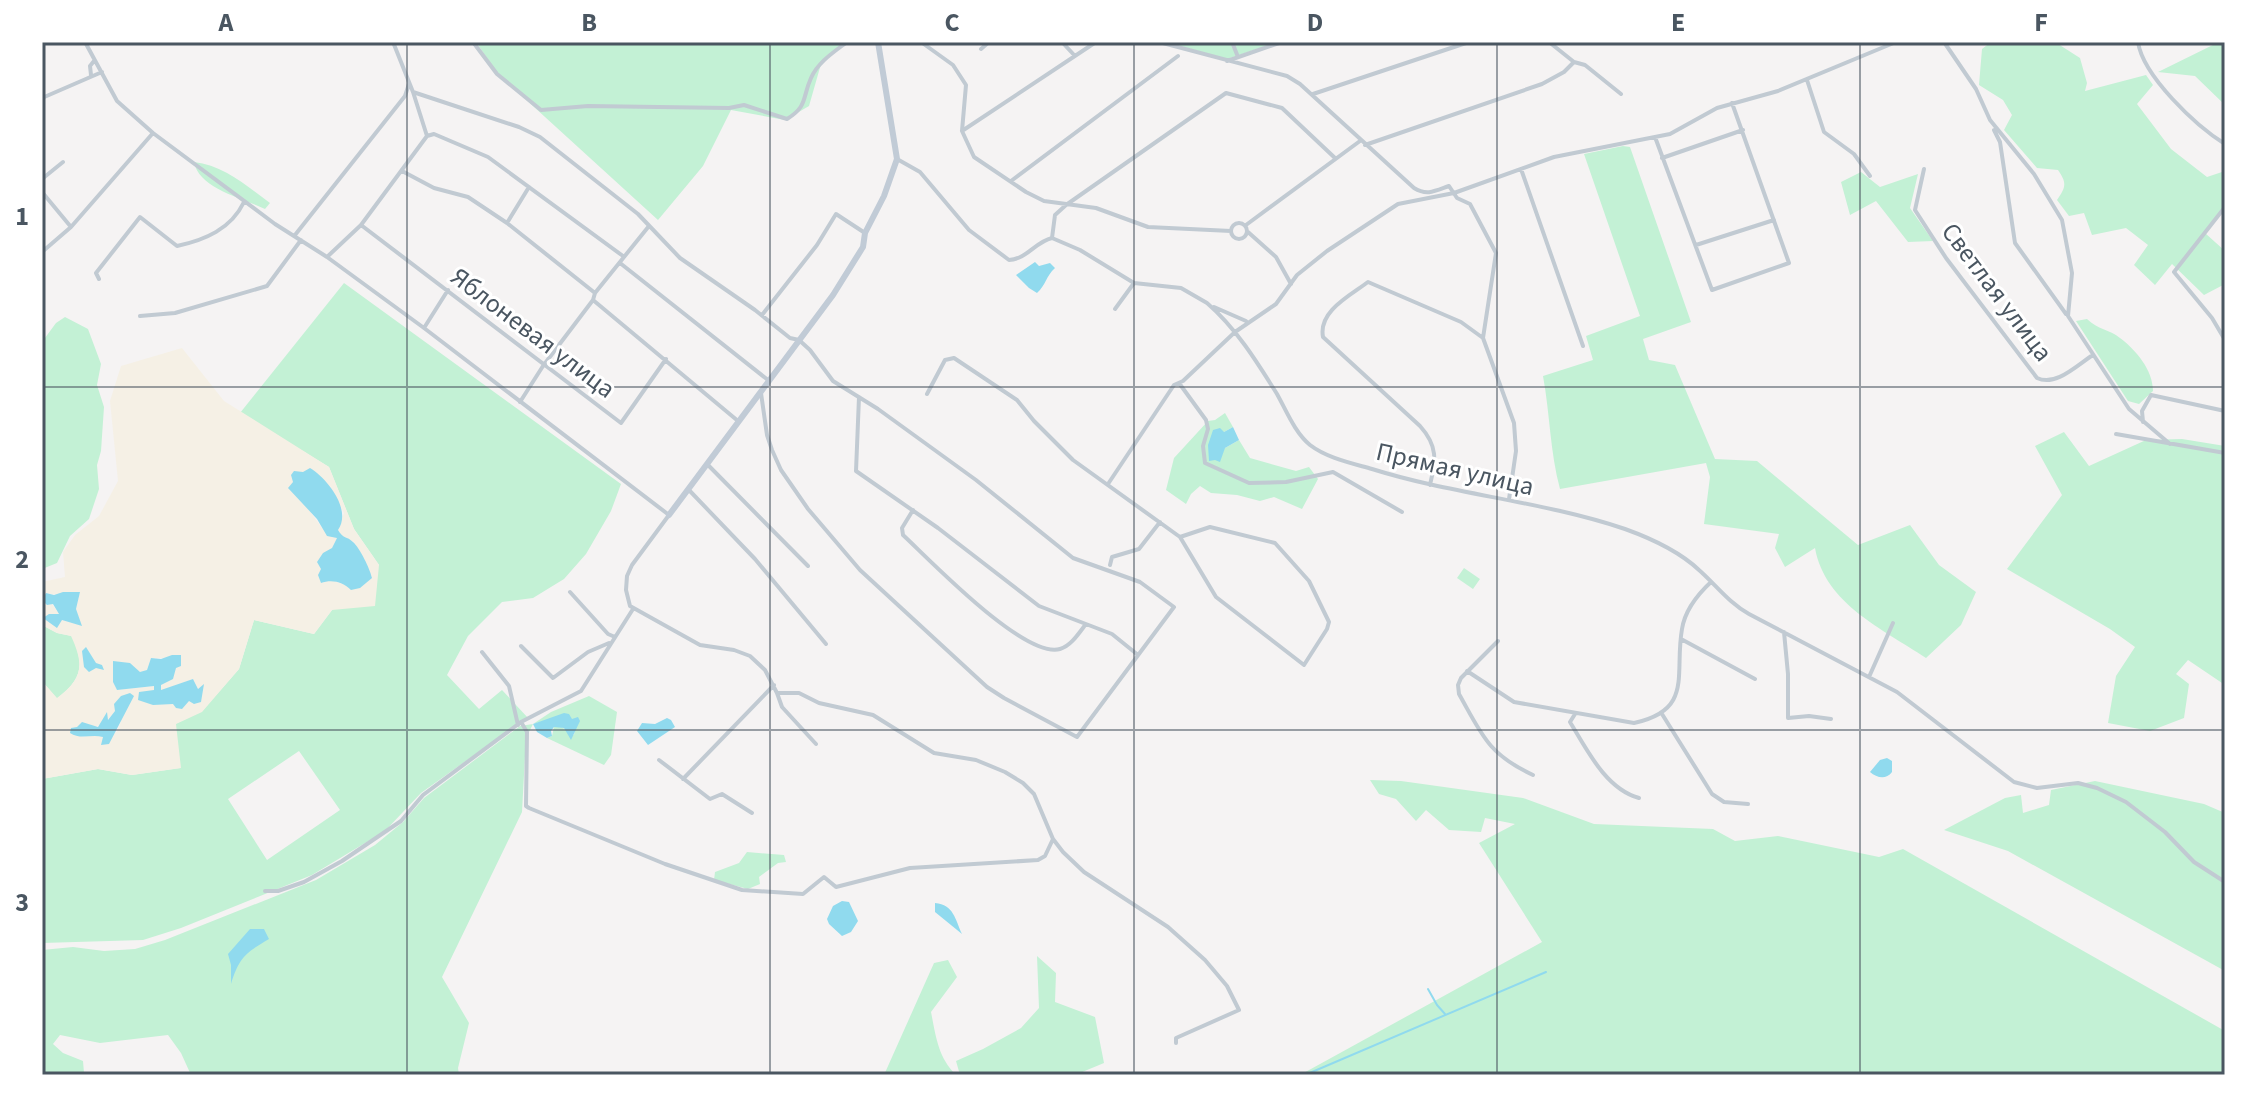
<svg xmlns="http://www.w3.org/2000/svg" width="2267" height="1117" viewBox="0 0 2267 1117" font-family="'Source Sans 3',sans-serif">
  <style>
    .green { fill: #c3f1d5; fill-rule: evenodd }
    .sand { fill: #f5f0e5; fill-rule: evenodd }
    .water { fill: #90daee }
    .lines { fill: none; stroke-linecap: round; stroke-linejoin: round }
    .stream { stroke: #90daee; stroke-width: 2 }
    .street { stroke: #c1cad2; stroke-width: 4 }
    .secondary { stroke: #c1cbd6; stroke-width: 6 }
    .grid { fill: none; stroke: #4a5661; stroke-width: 2; stroke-opacity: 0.55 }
    .labels { text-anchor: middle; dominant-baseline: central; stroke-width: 6; stroke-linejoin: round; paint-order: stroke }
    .street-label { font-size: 26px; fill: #4a5661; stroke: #fff }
    .neatline { fill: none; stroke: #4a5661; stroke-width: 3 }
    .grid-label { font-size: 26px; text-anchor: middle; font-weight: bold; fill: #4a5661 }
  </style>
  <rect width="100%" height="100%" fill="#f5f3f3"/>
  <path class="green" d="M476,42H846L821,64L809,106L785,120L731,110L703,166L658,220L498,74Z
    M1166,42H1278L1227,59Z
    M1991,42H2055L2080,58L2087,83L2085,91L2146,75L2153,85L2137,104L2171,149L2207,177L2225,171V206L2205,233L2225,251V284L2204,295L2172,264L2155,285L2134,265L2148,245L2126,228L2092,235L2084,213L2069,216L2057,200C2066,187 2067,183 2058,170L2037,168L2004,130L2012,115L2003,100L1979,85L1982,49Z
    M2219,42H2225V105L2195,76L2158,72Z
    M1623,146L1630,147L1691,322L1643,339L1649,360L1675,365L1715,459L1757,461L1858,545L1910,525L1939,565L1976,592L1961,625L1926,658C1883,629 1825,604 1815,548L1785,567L1775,548L1779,534L1704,524L1710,477L1706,463L1560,489C1550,452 1550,414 1543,376L1593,360L1586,336L1640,316L1584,154Z
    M194,162C223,165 247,186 270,203L265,209C243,198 199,189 194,162Z
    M1861,172L1880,187L1918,174L1910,208L1933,241L1908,242L1876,201L1850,215L1841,182Z
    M344,283L621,484L611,511L586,554L564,579L533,598L502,602L468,636L447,675L479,709L502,690L529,719L512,728L421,793L385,831L312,875L181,928L143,940L42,943V779L98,769L132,775L180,768L175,724L202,711L239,669L254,620L314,634L332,610L379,565L354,529L329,467L240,413ZM299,751L340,810L267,860L228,799Z
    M65,317L88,329L101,364L97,385L104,407L101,451L97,465L99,489L89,519L70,536L57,563L42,569V342L56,323Z
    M2087,319C2098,330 2109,329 2120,338C2136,350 2153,370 2153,391L2139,404L2128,401L2076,321Z
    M1225,413L1233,427L1224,432L1225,448L1239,440L1250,458L1296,471L1309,467L1318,479L1302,509L1274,497L1260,501L1237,495L1211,493L1200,486L1191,494L1186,504L1166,490L1174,458L1208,421L1215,420Z
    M2064,432L2089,466L2146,440L2182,439L2225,446V685L2188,660L2176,674L2189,684L2184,718L2150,731L2108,723L2116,676L2135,647L2110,629L2007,569L2062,495L2035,446Z
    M1464,568L1480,579L1473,589L1457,578Z
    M42,625L57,633L72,636C85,666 82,679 57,699L42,681Z
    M589,696L617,712L611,755L604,765L547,738L552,736L554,727L560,726L574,735L575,728L572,719H550L533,724L526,738L522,812L442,977L469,1023L458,1068L459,1075H191L181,1053L168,1035L100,1043L60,1035L53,1044L63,1053L83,1061L84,1073L80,1075H42V950L73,947L104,951L135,949L165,940L316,880L375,845L403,822L424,798L520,726L533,724L551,712Z
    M1370,780L1401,781L1523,798L1594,824L1713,829L1735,841L1778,836L1879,857L1903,849L2225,1031V1075H1300L1542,942L1479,843L1515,824L1485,818L1481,832L1449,830L1426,810L1416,821L1396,799L1379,794Z
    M2095,781L2204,804L2225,813V971L2008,851L1944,830L2005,798L2021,795L2023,813L2049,805L2051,790Z
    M747,852L784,855L786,862L778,863L759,877L760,884L748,889L714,880L715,872L739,863Z
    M1037,956L1056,973L1055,1002L1095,1017L1104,1063L1075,1075H960L956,1061L983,1049L1021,1028L1039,1008Z
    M948,960L957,977L931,1012C936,1037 938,1057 956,1075H884L934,963Z"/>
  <path class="sand" d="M182,348L224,401L329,467L354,529L379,565L375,606L332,610L314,634L254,620L239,669L202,712L176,724L181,768L132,775L98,769L42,779V681L57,698C82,679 85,666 71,636L57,633L42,625V600L47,605L52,604L60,615L43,618L57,627L61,620L81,625L76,609L80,592C69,593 56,596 46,593L42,598V582L65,577L63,552L75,535L99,516L118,481L110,401L121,366ZM293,482L330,486L344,513L338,530L341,536L354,542L365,561L346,585L330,580L322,583L321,570L337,538L322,528L304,503L289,489ZM151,658H168L160,691L193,679L198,689L203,685C187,703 184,704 160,703L154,686L117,690L113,682L115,673L130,663L140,673L147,670ZM115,711L124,713L117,732C104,737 95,733 83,737L71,728C94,726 101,730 115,711Z"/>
  <path class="water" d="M1035,262L1039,266L1050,263L1055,268C1046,276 1046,285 1037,293L1029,288L1016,275Z
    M1233,427L1239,440L1225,448L1220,462L1215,460L1209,461L1208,445L1213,430L1220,428L1224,432Z
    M310,468C328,479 352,510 338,530C343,539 347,536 353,542C360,548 370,569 372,578L360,588L351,590C343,582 332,579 321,583L318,575L321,569L317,562L323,553L332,548L337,538L327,536L317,519L288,488L293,482L291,475L294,471L303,472Z
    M63,592H80L76,609L82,626L62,620L57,628L43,618L49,614H59L53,604L47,605L42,600L46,593L54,595Z
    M86,647L96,663L102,665L104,670L96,668L89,672L84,667L82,651Z
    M172,655H181V666L176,668L173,679L161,685V690L193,679L198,689L204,684L201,702L194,704L189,701L182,709L176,708L173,704L153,705L138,700L139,692L154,690V686L117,690L113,682V661L130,663L140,672L147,670L151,658L161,659Z
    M130,693L134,696L109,744L101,745L103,737C91,734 80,740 70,733L71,728L77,727L82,722L98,727L107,712L108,720L115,711L114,704L121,696Z
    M564,713L569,714L572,719L578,717L580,721L571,740L564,728L554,727L551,731L552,736L547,738L537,732L533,724Z
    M667,718L671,720L675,727L648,745L637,731L642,723L655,724Z
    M1887,758L1892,761V772C1886,780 1877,778 1870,772L1880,760Z
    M842,901L849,902L858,921L851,932L842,936L829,924L827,919L833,906Z
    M935,903C954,905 955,919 962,934L935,912Z
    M250,929H264L269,939C245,953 239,958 231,984V965L228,954Z"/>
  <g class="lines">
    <path class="stream" d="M1428,989L1437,1005L1445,1014
      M1305,1075L1546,972"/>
    <path class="street" d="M85,42L117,101L153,133L275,224L327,257L424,328L669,515L632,565L627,576L626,590L630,606L700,645L734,650L750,656L765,670L777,693H799L819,703L873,715L934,753L976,760L1005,772L1023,783L1034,794L1053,839L1063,852L1084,872L1168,927L1205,960L1227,986L1239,1010L1176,1038V1043
      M473,42L497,74L541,110L588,106L729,108L744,105L787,119C808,106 802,98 811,78C818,62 834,52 847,42
      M921,42L953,65L966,85L962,131L974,157L1026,192L1044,201L1096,208L1148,227L1231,231
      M1062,42L1075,56
      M1159,42L1287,76L1300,84L1414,188C1427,196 1435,191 1449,186L1457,198L1470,204L1496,253L1483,338L1514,423L1516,451L1509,499
      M1232,42L1238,57
      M1549,42L1574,62L1585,65L1621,94
      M1944,42L1976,89L1990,120L2034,174L2062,220L2072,273L2068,316L2129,409L2170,444
      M2138,42C2143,76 2196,126 2225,144
      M981,49L989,42
      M1227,61L1282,42
      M91,75L90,66L94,61
      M1807,80L1824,132L1854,154L1870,176
      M413,92L519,127L540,137L638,214L680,258L755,310L790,338L799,340L810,350L833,381L878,409L976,480L1073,558L1140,582L1174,607L1077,737L1004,698L987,687L860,570L808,509L781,470L772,450L767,435L761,393
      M1313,94L1469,42
      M42,98L102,72
      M1994,130L2000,142L2015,243L2066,314
      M962,131L1096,42
      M427,136L434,134L488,157L623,256
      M1655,137L1712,290L1789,263L1732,103
      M1365,145L1542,84L1564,72L1574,62
      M1662,158L1743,130
      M897,159L920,172L969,230L1009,260C1027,259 1035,242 1052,238L1080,250L1134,283L1181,288L1207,303
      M1521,169L1583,346
      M1924,169L1915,210L1946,258L2037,378C2056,387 2077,365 2093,355
      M402,171L434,188L468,197L507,223L595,293
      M42,179L63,162
      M1011,181L1178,56
      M42,192L71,227
      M2225,207L2174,272L2212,318L2225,340
      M1231 231a8 8 0 1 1 16 0a8 8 0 1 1-16 0Z
      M507,223L529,187
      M361,225L621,423L666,359
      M1246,225L1360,141
      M1248,232L1276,257L1291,284
      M295,235L405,96L409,84
      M1052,238L1055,215L1066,205L1226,93L1282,108L1335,158
      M1696,245L1774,220
      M42,252L71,227L153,133
      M327,257L361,225L427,136L413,92L393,42
      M620,263L768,380
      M99,279L96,273L140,217L177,246C205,240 231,229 244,202
      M593,300L738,421
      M1207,303C1236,328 1257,362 1277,394C1286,410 1295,433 1310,445C1327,458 1351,463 1372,469C1455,495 1542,501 1625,529C1650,538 1680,552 1699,570C1716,585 1729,603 1749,614L1897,692L2014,782L2037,788L2078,783L2097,788L2126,802L2165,832L2194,862L2225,882
      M1214,307L1246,321
      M1115,309L1134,283
      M762,315L817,245L836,214L865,233
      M140,316L175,313L267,286L301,240
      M424,328L448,290
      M1179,383L1206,420L1208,429L1203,446L1205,463L1249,483L1286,482L1333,472L1402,512
      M927,394L945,360L954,358L1017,400L1034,421L1073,460L1180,537L1216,597L1304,665L1327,629L1329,622L1309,581L1275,543L1210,527L1180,537
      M859,397L856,471L938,528L1039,606L1112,634L1138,655
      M520,402L543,366L593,300L595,293L649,226
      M2143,422L2142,411L2151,395L2225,411
      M2116,434L2225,453
      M707,464L808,566
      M1108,484L1174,385L1183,381L1235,332L1276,304L1297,275L1327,251L1398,204L1454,193L1554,157L1670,134L1717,108L1778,91L1896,42
      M1430,485C1436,460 1438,446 1420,426L1323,337C1318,311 1351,295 1368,282L1461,322L1483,338
      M688,489L755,559L826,644
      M913,510L902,528L903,535C929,559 1024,659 1060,649C1071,646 1079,633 1086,624
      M1110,565L1112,557L1139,549L1160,522
      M570,592L608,634L615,637
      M1784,632L1788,674V718L1809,716L1831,719
      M1681,639L1755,679
      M1498,641L1461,678L1458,685L1459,694C1482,735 1488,754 1533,775
      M521,646L553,678L588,652L609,643
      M482,652L509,686L518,725
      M1467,671L1514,702L1634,723C1694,710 1674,674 1682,629C1685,610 1697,595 1711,582
      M1869,677L1893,623
      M777,693L782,707L816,744
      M1575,714L1570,722C1587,750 1606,789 1639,798
      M1662,714L1712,794L1724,802L1748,804
      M521,722L527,732L526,806L529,808L665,864L742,890L803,894L824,877L836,887L910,868L1038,860L1045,856L1053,839
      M659,760L710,799L722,794L752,813
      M683,779L774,685
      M265,891H278L304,882L342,861L401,821L423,795L521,722L581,691L633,609"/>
    <path class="secondary" d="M669,515L833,295L863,247L865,233L884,196L897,159L878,42"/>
  </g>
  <path class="grid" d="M407,42V1075M770,42V1075M1134,42V1075M1497,42V1075M1860,42V1075M42,387H2225M42,730H2225"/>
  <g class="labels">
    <g class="street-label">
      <text transform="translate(1997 292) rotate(53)">Светлая улица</text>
      <text transform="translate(533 333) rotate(37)">Яблоневая улица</text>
      <text transform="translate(1455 469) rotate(13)">Прямая улица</text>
    </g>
  </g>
  <rect width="2267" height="1117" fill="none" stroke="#ffffff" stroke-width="88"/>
  <rect x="44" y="44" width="2179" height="1029" class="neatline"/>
  <g class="grid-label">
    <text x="226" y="31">A</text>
    <text x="589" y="31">B</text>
    <text x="952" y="31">C</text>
    <text x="1315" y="31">D</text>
    <text x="1678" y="31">E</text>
    <text x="2041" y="31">F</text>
    <text x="22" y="225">1</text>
    <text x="22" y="568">2</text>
    <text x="22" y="911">3</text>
  </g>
</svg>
